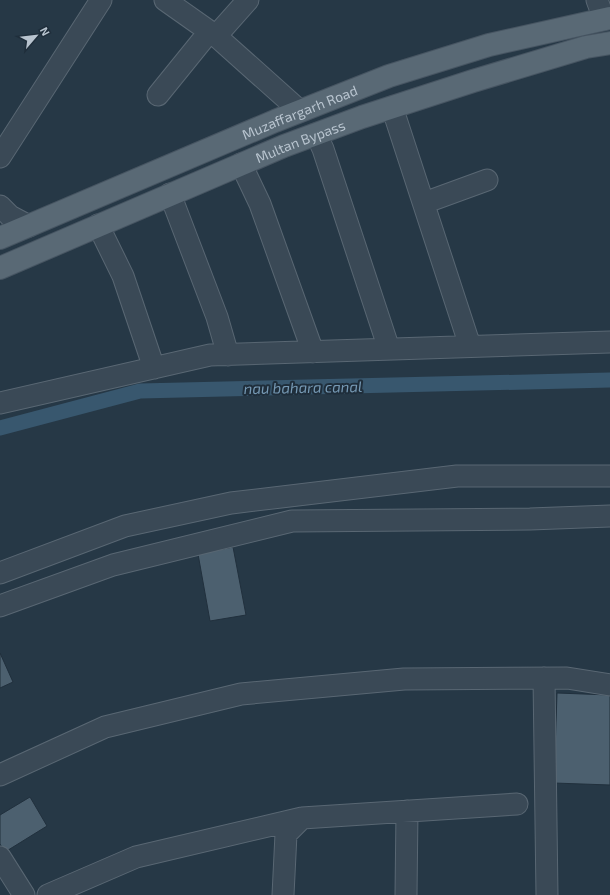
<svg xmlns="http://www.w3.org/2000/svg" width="610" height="895" viewBox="0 0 610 895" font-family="'Exo 2',sans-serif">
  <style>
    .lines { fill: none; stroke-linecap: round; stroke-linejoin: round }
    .canal { stroke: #38576e; stroke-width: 15 }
    .building { fill: #4c606f; stroke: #21303d }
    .minor-casing { stroke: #596773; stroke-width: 23 }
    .major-casing { stroke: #475562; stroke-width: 24 }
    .minor { stroke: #3a4956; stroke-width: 21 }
    .major { stroke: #596975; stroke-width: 22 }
    .labels { text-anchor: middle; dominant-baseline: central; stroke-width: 4; stroke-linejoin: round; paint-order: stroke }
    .street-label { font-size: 14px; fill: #b8c4cf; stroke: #1f2e3b }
    .water-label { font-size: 15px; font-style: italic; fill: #7699b4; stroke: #1f2e3b }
  </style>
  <rect width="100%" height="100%" fill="#263846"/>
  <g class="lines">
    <path class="canal" d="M0,428L140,391L610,380"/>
  </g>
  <path class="building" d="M233,547L246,615L210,621L198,554Z
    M0,653L13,682L0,688Z
    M557,693L610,695V785L554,783Z
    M30,797L47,826L5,852L0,844V815Z"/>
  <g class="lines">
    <g class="minor-casing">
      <path id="minor" d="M165,0L216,36L300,111
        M597,0L604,19
        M216,36L248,0
        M158,95L209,32
        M392,107L470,346
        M316,134L323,149L389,349
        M0,157L101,0
        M241,164L260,204L313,352
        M170,194L217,317L228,355
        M424,203L487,180
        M0,206L10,216L29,226
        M98,225L123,276L154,368
        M0,403L210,355L610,342
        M0,573L125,526L231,503L457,476H610
        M0,606L113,565L292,521L530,519L610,516
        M544,678L547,895
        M0,775L105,727L241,694L404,679L567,678L610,685
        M0,857L24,895
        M48,895L136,857L302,818
        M283,895L286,834L302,818L517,804
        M406,895L407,811"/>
    </g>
    <g class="major-casing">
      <g id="major">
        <path id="s1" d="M0,238L275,121L389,76L489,45L610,18"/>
        <path id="s2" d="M0,268L284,146L362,117L473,81L586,47L610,43"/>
      </g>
    </g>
    <use href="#minor" class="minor"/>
    <use href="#major" class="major"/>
  </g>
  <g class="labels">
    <g class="street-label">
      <text stroke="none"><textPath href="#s1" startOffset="325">Muzaffargarh Road</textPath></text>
      <text stroke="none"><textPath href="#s2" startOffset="326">Multan Bypass</textPath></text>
    </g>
    <g class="water-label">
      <text transform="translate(303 387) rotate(-1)">nau bahara canal</text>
    </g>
  </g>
  <g transform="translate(36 36) rotate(62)" stroke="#1f2e3b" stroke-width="3" paint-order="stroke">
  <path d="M0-3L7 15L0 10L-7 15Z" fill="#b8c4cf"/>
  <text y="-6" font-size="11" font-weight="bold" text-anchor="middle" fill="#b8c4cf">N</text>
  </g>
</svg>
